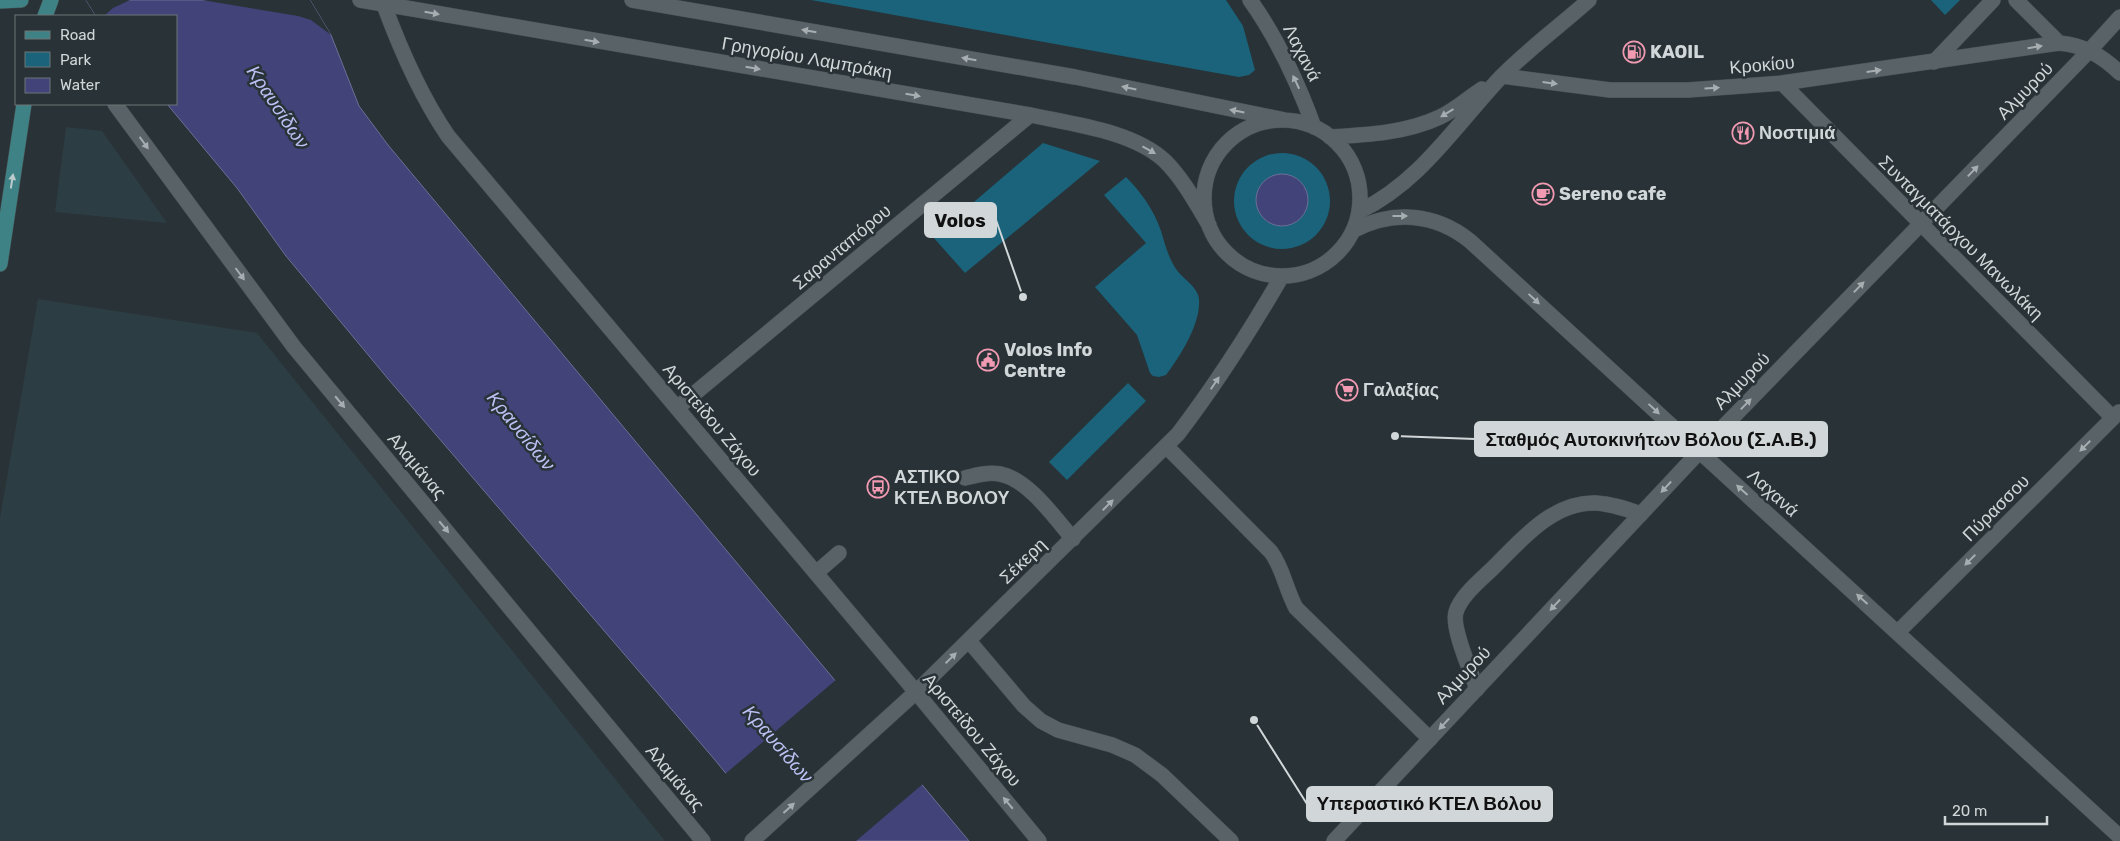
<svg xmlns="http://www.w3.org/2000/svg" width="2120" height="841" viewBox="0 0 2120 841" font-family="Rubik,sans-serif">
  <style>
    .built { fill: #2d3d44 }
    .green { fill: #1a637b }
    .water { fill: #414379; stroke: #6c6f96 }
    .pier { fill: #293236 }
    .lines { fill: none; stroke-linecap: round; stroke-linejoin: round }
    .service-casing { stroke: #474f52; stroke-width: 16 }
    .pedestrian-casing { stroke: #474f52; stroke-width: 16 }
    .minor-casing { stroke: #474f52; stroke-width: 16 }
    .secondary-casing { stroke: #474f52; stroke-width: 16 }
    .primary-casing { stroke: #474f52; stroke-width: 16 }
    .service { stroke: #596367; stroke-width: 15 }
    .pedestrian { stroke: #596367; stroke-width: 15 }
    .minor { stroke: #596367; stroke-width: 15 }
    .secondary { stroke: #596367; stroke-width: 15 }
    .primary { stroke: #3e8285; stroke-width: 15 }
    .oneway { fill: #a7aeb1 }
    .oneway2 { fill: #bbcacc }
    .labels { text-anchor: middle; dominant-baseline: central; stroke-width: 5; stroke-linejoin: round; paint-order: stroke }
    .poi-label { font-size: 18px; font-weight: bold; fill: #d1d7d9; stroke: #293236; text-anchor: start }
    .street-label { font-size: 18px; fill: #d1d7d9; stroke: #293236 }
    .water-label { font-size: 19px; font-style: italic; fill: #bbc1f4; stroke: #293236 }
    .leader { fill: none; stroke: #d1d7d9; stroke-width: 2 }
    .callout-dot { fill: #d1d7d9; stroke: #293236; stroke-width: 2 }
    .callout { fill: #d1d7d9; stroke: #d1d7d9; stroke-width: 2 }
    .callout-label { font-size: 19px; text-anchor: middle; font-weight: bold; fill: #111 }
  </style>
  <rect width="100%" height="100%" fill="#293236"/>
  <path class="built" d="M66,127L102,131L167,223L55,212Z
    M38,299L257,333L665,841H0V518Z"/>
  <path class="green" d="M811,0H1226L1243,26L1255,70L1249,75L1239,77Z
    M1931,0H1960L1945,15Z
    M1043,143L1100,161L965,273L933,237Z
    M1234 201a48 48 0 1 1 96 0a48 48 0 1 1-96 0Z
    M1126,177C1141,192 1154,210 1161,231C1165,244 1168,257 1176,269C1183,279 1198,287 1199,299C1201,324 1180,356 1166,375L1159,377L1153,376L1150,373L1137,335L1095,287L1146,243L1104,195Z
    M1128,383L1146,401L1067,480L1049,462Z"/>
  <path class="water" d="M86,0H310L331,35L359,106L388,145L969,841H781L715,760L389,380L286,256L237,188L167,104H176V16H96Z
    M1256 200a26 26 0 1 1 52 0a26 26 0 1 1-52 0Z"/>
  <path class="pier" d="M86,0H130L113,8L104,16H96Z
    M202,0H310L331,35L311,20L298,16Z
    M837,679L924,783L856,841H778L724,775Z"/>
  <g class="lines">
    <g class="service-casing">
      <path id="service" d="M1166,446L1271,552C1283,568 1286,590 1296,608L1430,739
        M965,478C977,475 988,472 1000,474C1028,479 1055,518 1073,539
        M816,573L839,553
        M969,641L1024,706L1041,721L1058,730L1112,745L1135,755L1162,775L1231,841
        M1477,689C1471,672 1451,627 1456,612C1461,595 1483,578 1495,566C1522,539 1554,501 1596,503C1612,504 1626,509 1641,514"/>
    </g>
    <g class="pedestrian-casing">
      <path id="pedestrian" d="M2016,0L2059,43
        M1934,62L1993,0"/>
    </g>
    <g class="minor-casing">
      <path id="minor" d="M1250,0C1277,38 1298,83 1314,127
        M384,5C401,51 420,95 448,136L916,692L1039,841
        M1502,76L1610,90H1688L1782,83L2059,43C2084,45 2102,56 2120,73
        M1782,83L2113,418
        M115,104L294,347L703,841
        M1354,230C1394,210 1435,213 1470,241L2120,837
        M677,408L1030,115
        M1898,632L2119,412
        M1334,841L1700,451L2090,50L2120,17"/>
    </g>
    <g class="secondary-casing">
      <path id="secondary" d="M360,0L1030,115C1072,124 1133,131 1165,161C1183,179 1196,203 1209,225
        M632,0L1075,77L1285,120
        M1204 198a78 78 0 1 1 156 0a78 78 0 1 1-156 0Z
        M1330,137C1367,135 1406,133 1440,117C1455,110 1468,98 1482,89
        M1360,211C1420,182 1455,126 1500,78C1527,50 1560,26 1589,0
        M752,841L916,692L1178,434C1217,383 1250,331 1282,276"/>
    </g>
    <g class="primary-casing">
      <path id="primary" d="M0,1L21,0
        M45,16L51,0
        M0,264L24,104"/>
    </g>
    <use href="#service" class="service"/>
    <use href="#pedestrian" class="pedestrian"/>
    <use href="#minor" class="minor"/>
    <use href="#secondary" class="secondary"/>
    <use href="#primary" class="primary"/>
  </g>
  <defs><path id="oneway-solid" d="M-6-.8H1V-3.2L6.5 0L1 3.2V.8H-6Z" transform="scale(1.25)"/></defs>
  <g class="oneway">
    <use href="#oneway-solid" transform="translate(432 13) rotate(10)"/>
    <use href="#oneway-solid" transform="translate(809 31) rotate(-170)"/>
    <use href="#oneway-solid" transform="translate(592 41) rotate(10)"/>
    <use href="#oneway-solid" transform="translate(2035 47) rotate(-9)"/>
    <use href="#oneway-solid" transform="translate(969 59) rotate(-170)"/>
    <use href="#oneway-solid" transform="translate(753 68) rotate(10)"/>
    <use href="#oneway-solid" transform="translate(1874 71) rotate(-8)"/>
    <use href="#oneway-solid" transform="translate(1296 82) rotate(-115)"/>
    <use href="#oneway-solid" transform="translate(1550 83) rotate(7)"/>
    <use href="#oneway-solid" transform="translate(1129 88) rotate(-168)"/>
    <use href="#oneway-solid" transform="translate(1712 88) rotate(-4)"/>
    <use href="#oneway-solid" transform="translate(913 95) rotate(10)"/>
    <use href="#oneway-solid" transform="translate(1237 111) rotate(-169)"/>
    <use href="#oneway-solid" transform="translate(1447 113) rotate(149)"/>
    <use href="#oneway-solid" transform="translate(144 143) rotate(54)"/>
    <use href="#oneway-solid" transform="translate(1149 150) rotate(29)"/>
    <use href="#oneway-solid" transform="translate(1973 171) rotate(-46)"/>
    <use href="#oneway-solid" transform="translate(1400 216)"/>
    <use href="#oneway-solid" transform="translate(240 274) rotate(53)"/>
    <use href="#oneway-solid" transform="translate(1859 287) rotate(-46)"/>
    <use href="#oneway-solid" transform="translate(1534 299) rotate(43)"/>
    <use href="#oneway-solid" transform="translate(1215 383) rotate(-56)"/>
    <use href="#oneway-solid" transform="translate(340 402) rotate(50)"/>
    <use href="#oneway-solid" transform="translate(1746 404) rotate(-46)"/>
    <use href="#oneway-solid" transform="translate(1654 409) rotate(43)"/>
    <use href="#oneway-solid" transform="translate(2085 446) rotate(135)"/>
    <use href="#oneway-solid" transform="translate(1666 487) rotate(133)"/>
    <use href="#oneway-solid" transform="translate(1742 490) rotate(-138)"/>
    <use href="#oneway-solid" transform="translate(1108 505) rotate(-45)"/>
    <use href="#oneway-solid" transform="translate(444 527) rotate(50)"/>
    <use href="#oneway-solid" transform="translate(1970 560) rotate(135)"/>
    <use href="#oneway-solid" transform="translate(1862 599) rotate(-138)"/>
    <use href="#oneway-solid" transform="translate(1555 605) rotate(133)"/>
    <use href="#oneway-solid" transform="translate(951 658) rotate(-44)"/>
    <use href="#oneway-solid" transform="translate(1444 724) rotate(133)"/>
    <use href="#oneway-solid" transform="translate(1008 803) rotate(-130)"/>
    <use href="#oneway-solid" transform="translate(789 808) rotate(-42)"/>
  </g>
  <use class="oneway2" href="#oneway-solid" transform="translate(12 181) rotate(-81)"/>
  <defs>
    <g id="fuel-ring" transform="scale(1.125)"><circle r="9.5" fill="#293236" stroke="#f19ab2" stroke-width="1.5"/><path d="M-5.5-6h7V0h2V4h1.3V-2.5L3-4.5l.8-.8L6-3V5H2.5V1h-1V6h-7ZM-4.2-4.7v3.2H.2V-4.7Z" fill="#f19ab2"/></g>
    <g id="restaurant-ring" transform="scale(1.125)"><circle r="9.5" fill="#293236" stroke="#f19ab2" stroke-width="1.5"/><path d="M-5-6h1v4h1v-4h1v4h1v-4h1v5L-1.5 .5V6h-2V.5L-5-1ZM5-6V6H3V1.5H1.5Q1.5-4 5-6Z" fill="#f19ab2"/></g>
    <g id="cafe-ring" transform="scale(1.125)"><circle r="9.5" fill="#293236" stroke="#f19ab2" stroke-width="1.5"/><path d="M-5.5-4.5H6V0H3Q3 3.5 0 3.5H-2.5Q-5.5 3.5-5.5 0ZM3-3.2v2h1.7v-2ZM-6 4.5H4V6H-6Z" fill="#f19ab2"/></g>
    <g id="civic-ring" transform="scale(1.125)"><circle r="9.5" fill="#293236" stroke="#f19ab2" stroke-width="1.5"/><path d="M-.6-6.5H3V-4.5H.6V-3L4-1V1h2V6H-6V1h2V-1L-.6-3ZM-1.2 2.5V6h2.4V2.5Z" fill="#f19ab2"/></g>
    <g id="supermarket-ring" transform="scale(1.125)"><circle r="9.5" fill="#293236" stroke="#f19ab2" stroke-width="1.5"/><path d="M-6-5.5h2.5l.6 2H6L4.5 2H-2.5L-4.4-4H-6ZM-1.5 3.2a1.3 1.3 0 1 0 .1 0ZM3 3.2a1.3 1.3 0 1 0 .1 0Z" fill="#f19ab2"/></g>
    <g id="bus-ring" transform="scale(1.125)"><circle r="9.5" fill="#293236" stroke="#f19ab2" stroke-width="1.5"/><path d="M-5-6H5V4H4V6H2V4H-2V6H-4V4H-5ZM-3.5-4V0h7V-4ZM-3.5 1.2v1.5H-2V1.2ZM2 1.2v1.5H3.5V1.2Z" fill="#f19ab2"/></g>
  </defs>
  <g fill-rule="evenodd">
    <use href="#fuel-ring" x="1634" y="52"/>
    <use href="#restaurant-ring" x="1743" y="133"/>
    <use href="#cafe-ring" x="1543" y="194"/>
    <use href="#civic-ring" x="988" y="360"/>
    <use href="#supermarket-ring" x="1347" y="390"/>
    <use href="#bus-ring" x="878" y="487"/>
  </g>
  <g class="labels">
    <g class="poi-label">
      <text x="1650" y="52">KAOIL</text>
      <text x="1759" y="133">Νοστιμιά</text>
      <text x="1559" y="194">Sereno cafe</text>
      <text x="1004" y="350">Volos Info<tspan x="1004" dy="21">Centre</tspan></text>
      <text x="1363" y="390">Γαλαξίας</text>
      <text x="894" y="477">ΑΣΤΙΚΟ<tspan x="894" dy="21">ΚΤΕΛ ΒΟΛΟΥ</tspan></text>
    </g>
    <g class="street-label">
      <text transform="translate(1302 53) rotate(63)">Λαχανά</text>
      <text transform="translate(807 58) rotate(10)">Γρηγορίου Λαμπράκη</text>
      <text transform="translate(1762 65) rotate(-5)">Κροκίου</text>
      <text transform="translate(2025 91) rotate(-46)">Αλμυρού</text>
      <text transform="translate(1961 238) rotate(45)">Συνταγματάρχου Μανωλάκη</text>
      <text transform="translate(842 247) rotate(-40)">Σαρανταπόρου</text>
      <text transform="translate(1742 381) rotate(-46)">Αλμυρού</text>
      <text transform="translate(712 420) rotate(50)">Αριστείδου Ζάχου</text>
      <text transform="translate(417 466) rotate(50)">Αλαμάνας</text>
      <text transform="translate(1773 493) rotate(42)">Λαχανά</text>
      <text transform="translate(1996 508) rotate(-45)">Πύρασσου</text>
      <text transform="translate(1023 561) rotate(-44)">Σέκερη</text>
      <text transform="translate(1463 675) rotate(-47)">Αλμυρού</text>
      <text transform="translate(972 730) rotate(50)">Αριστείδου Ζάχου</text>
      <text transform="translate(675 778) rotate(50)">Αλαμάνας</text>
    </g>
    <g class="water-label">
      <text transform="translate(278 107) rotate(56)">Κραυσίδων</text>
      <text transform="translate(521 431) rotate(51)">Κραυσίδων</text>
      <text transform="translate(778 744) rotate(49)">Κραυσίδων</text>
    </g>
  </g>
  <path class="leader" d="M1023 297L996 220M1395 436L1475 439M1254 720L1307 804"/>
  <g class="callout-dot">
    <circle cx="1023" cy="297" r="5"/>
    <circle cx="1395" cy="436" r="5"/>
    <circle cx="1254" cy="720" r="5"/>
  </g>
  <g class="callout">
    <rect x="925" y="203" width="71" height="34" rx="5"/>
    <rect x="1475" y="422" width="352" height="34" rx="5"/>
    <rect x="1307" y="787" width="245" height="34" rx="5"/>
  </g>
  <g class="callout-label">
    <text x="960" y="227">Volos</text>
    <text x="1651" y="446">Σταθμός Αυτοκινήτων Βόλου (Σ.Α.Β.)</text>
    <text x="1429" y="810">Υπεραστικό ΚΤΕΛ Βόλου</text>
  </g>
  <rect x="15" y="15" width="162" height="90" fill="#293236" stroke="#6c7477"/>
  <rect x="25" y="31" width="25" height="8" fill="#3e8285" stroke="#6c7477"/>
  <text x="60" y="40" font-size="15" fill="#d1d7d9">Road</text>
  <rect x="25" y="52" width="25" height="15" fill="#1a637b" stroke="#6c7477"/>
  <text x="60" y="65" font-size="15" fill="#d1d7d9">Park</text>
  <rect x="25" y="78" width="25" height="15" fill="#414379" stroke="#6c7477"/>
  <text x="60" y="90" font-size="15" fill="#d1d7d9">Water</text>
  <path d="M1945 816v8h102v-8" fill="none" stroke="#d1d7d9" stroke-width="2.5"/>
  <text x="1952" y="816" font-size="15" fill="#d1d7d9" stroke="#293236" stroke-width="4" paint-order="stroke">20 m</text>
</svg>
